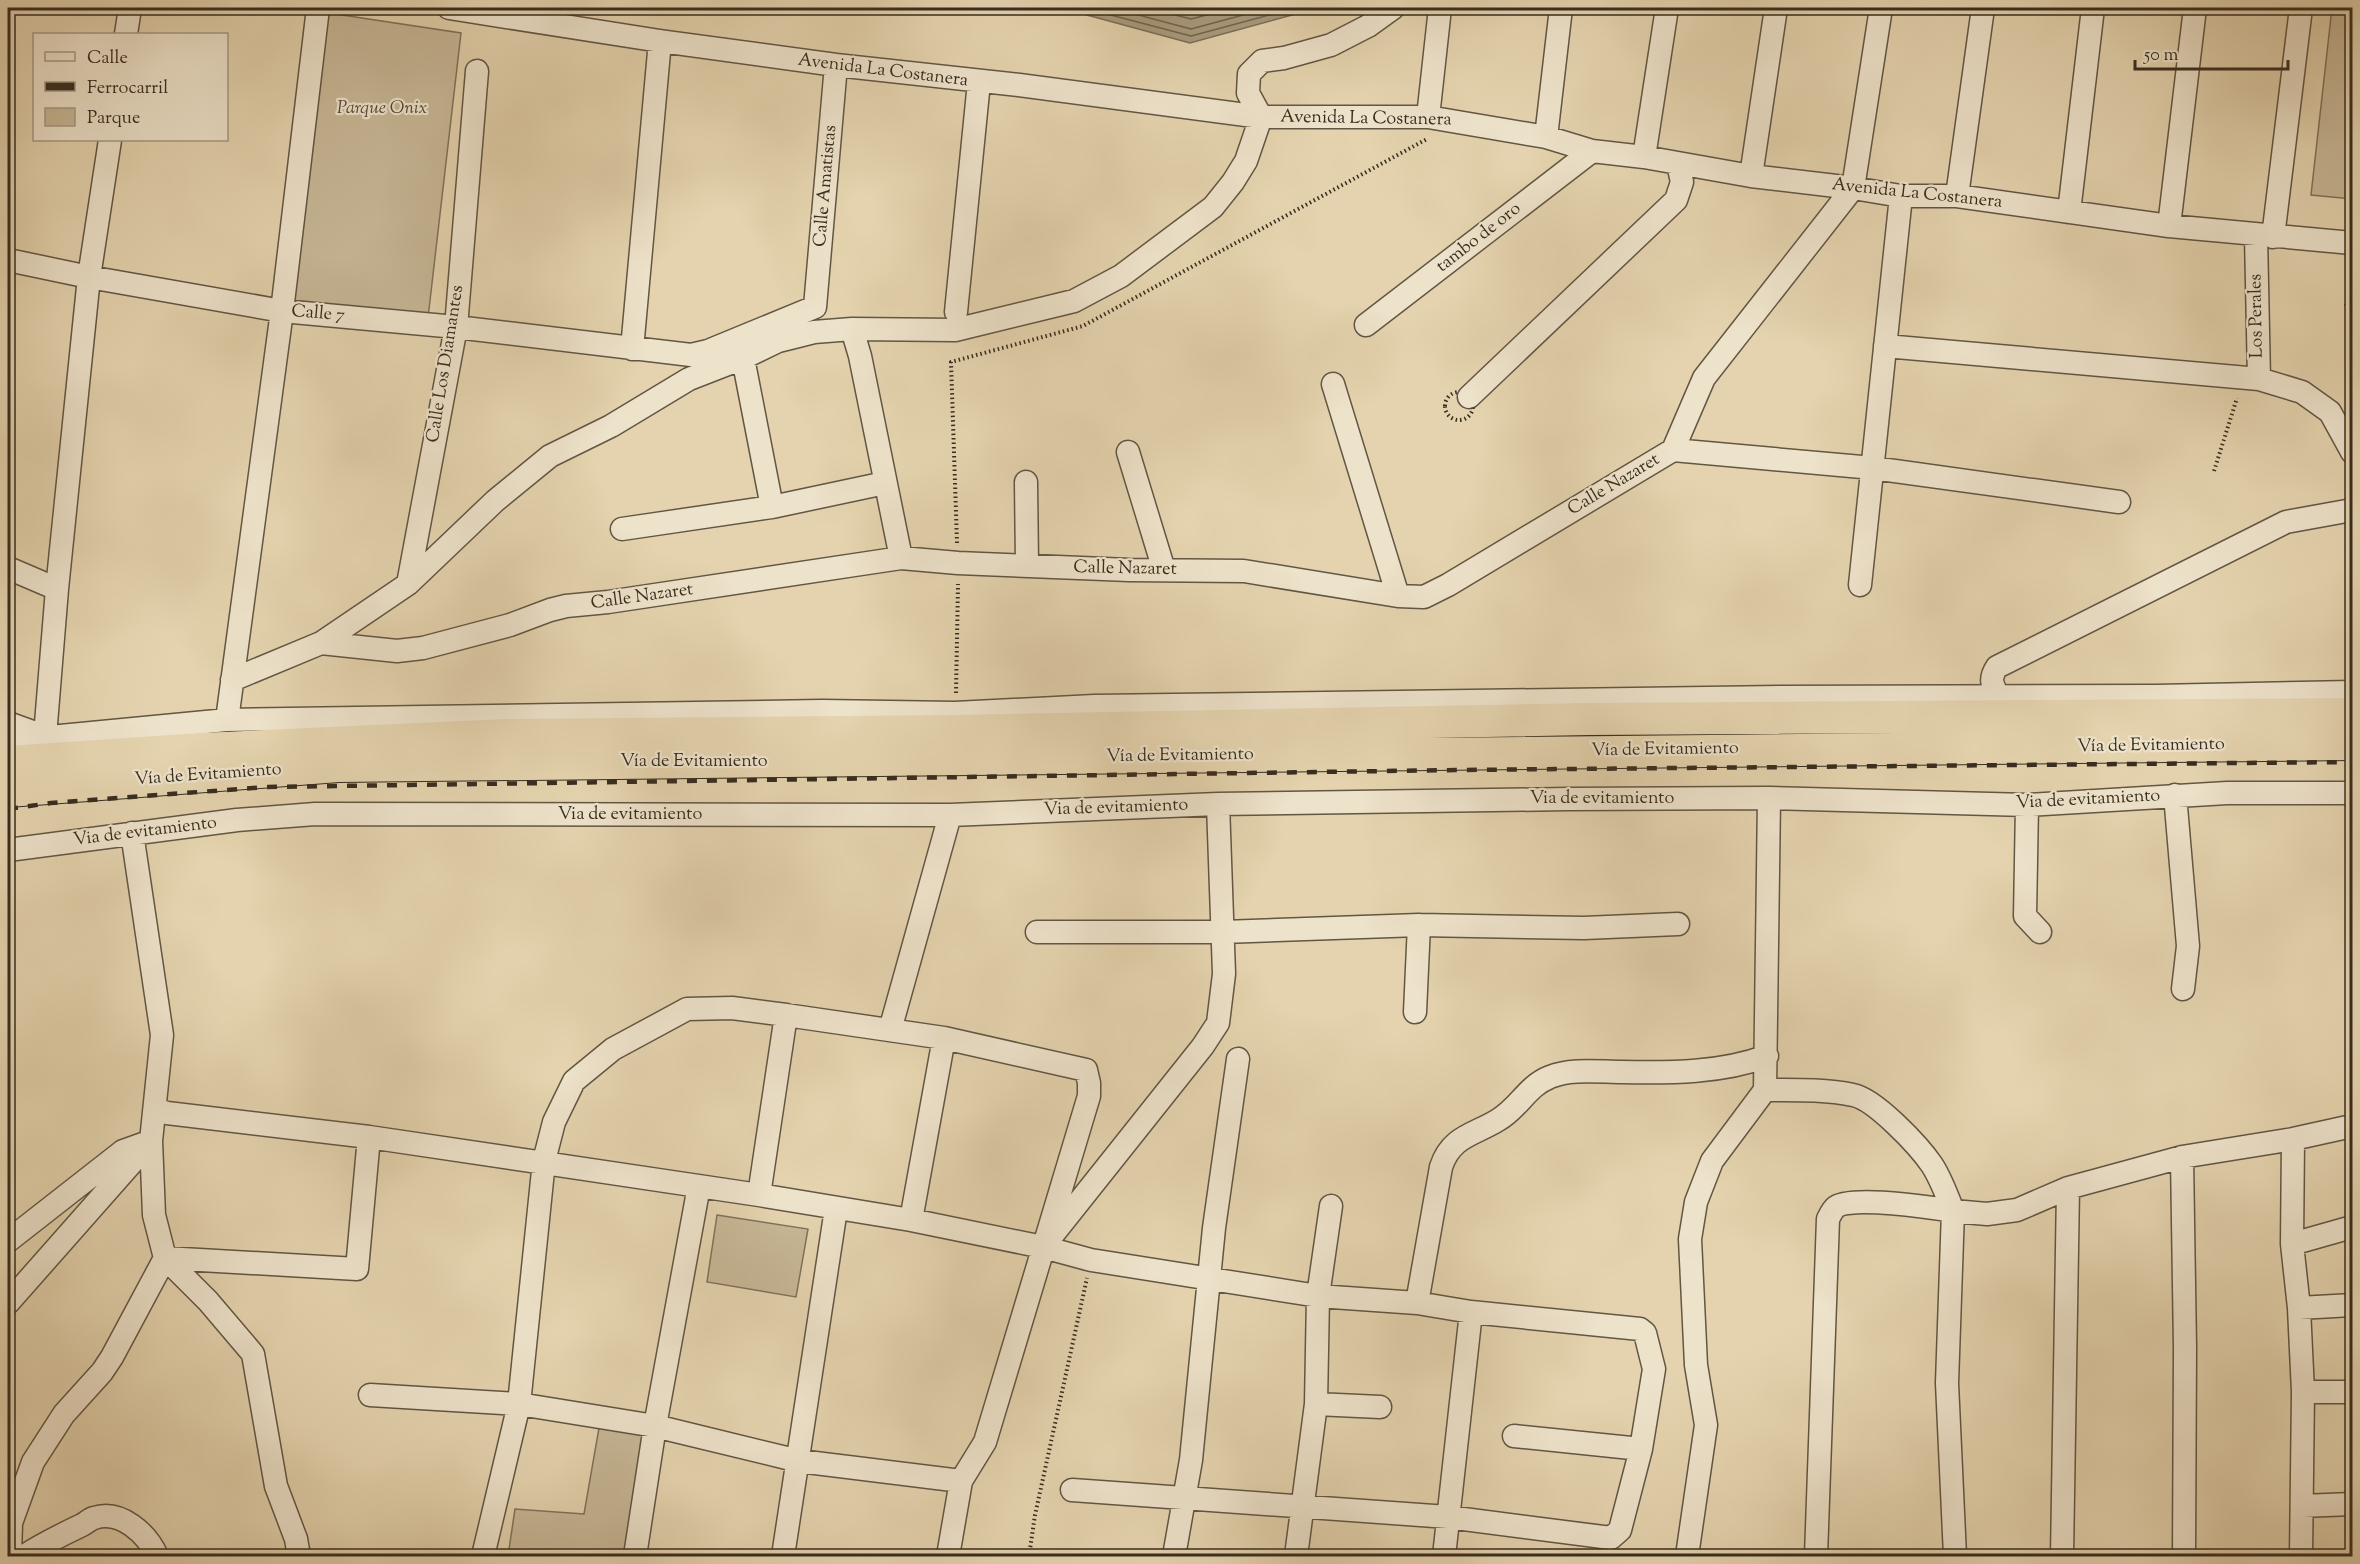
<svg xmlns="http://www.w3.org/2000/svg" width="2360" height="1564" viewBox="0 0 2360 1564" font-family="'Sorts Mill Goudy',serif">
  <style>
    .green { fill: #c7b796; stroke: #7f725b; stroke-width: 1.5 }
    .water { fill: #a99b7e; stroke: #7b6f58; stroke-width: 1.5 }
    .lines { fill: none; stroke-linecap: round; stroke-linejoin: round }
    .shore { stroke: #70644f; stroke-width: 1.5 }
    .minor-casing { stroke: #625644; stroke-width: 25 }
    .highway-casing { stroke: #372d20; stroke-width: 34 }
    .path { stroke: #372d20; stroke-width: 4; stroke-dasharray: 1.5 3; stroke-linecap: butt }
    .minor { stroke: #ede2ca; stroke-width: 22 }
    .highway { stroke: #e4d3ae; stroke-width: 32 }
    .rail { stroke: #372d20; stroke-width: 4.5; stroke-dasharray: 10 10; stroke-linecap: butt }
    .labels { text-anchor: middle; dominant-baseline: central; stroke-width: 4.5; stroke-linejoin: round; paint-order: stroke }
    .street-label { font-size: 18px; fill: #372d20; stroke: #ede2ca }
    .park-label { font-size: 18px; font-style: italic; fill: #544938; stroke: #ede2ca }
  </style>
  <rect width="100%" height="100%" fill="#e4d3ae"/>
  <filter id="stains"><feTurbulence type="fractalNoise" baseFrequency=".00333" numOctaves="4"/><feColorMatrix values="0 0 0 0 .2 0 0 0 0 .09 0 0 0 0 .02 0 0 0 .5 -.17"/></filter>
  <radialGradient id="worn" r=".72"><stop offset=".6" stop-color="#630" stop-opacity="0"/><stop offset="1" stop-color="#630" stop-opacity=".3"/></radialGradient>
  <path class="green" d="M2332,8H2352V199L2311,195Z
    M322,12L461,33L428,318L291,304Z
    M717,1215L808,1229L796,1297L707,1282Z
    M655,1426L636,1556H508L515,1509L584,1514L599,1428Z"/>
  <path class="water" d="M1061,8H1308L1292,15L1190,43Z"/>
  <g class="lines">
    <path class="shore" d="M1084,8L1191,36L1295,8
      M1112,8L1191,29L1269,8
      M1147,8L1191,19L1234,8"/>
    <g class="minor-casing">
      <path id="minor" d="M449,8L660,41L836,65L1019,85L1261,117H1428L1546,137L1592,151L1644,157L1751,176L1853,188L1901,196H1957L2169,226L2352,243
        M126,34L130,8
        M1428,117L1440,8
        M1546,137L1561,8
        M1644,157L1667,8
        M1751,176L1776,8
        M1957,196L1983,8
        M2069,212L2093,8
        M2169,226L2195,8
        M2256,236L2259,379L2302,392L2330,412L2352,452
        M2273,237L2301,8
        M8,260L89,277L282,311L456,327L691,355L708,351L815,307L836,65
        M956,312L979,82
        M1366,325L1592,151
        M852,329L860,356L901,558
        M1885,346L2259,379
        M632,349L660,41
        M743,358L772,507
        M1333,384L1398,596
        M1469,397L1676,200L1682,182L1678,164
        M1673,450L1873,468L2119,502
        M1128,452L1164,570
        M1026,482L1027,566
        M622,529L772,507L885,483
        M8,568L57,589
        M408,584L456,327L477,71
        M1860,585L1901,196
        M321,643L408,584L495,501L550,456L611,426L689,379L743,358L778,341L814,332L852,329L955,330L1074,301L1121,276L1213,207L1233,182L1246,161L1261,117L1248,93L1249,74L1262,61L1284,58L1331,45L1368,26L1393,8
        M232,680L321,643L397,651L423,648L510,625L550,610L566,606L608,602L901,558L958,563L1129,570L1244,571L1398,596L1424,597L1448,585L1673,450L1704,378L1853,188L1881,8
        M1998,696C1992,684 1989,679 1997,667L2286,522L2352,510
        M227,720L282,311L318,8
        M8,723L41,735
        M45,736L57,589L89,277L110,140
        M8,741L227,720L822,711L955,713L1094,706L1783,697L2156,696L2352,692
        M2175,795L2188,946L2183,989
        M1769,798L1765,1090C1794,1090 1825,1089 1853,1095C1875,1099 1919,1146 1932,1165C1941,1179 1947,1195 1953,1211L1987,1214L2017,1210L2068,1188L2182,1157L2293,1139L2352,1126
        M2027,805L2025,916L2040,932
        M8,850L237,820L315,814L950,815L1218,804L1568,799L1769,798L2027,805L2227,793H2352
        M1037,932H1223L1419,925L1584,928L1678,924
        M1415,1012L1419,925
        M786,1015L732,1008L687,1009L613,1049L574,1081L554,1122L544,1161L519,1404L655,1426L799,1461L961,1481
        M890,1030L950,815
        M155,1109L167,1113L369,1137L759,1195L911,1220L1043,1247L1091,1260L1318,1296L1417,1303L1471,1312L1640,1329L1645,1333L1654,1369L1641,1449L1620,1530L1611,1538L1448,1517L1072,1490
        M2293,1139L2292,1244L2299,1308L2303,1392L2301,1556
        M2182,1157L2185,1348L2184,1556
        M759,1195L786,1015L944,1038L1086,1070L1089,1083V1096L985,1442L961,1481L948,1556
        M911,1220L944,1038
        M1051,1237L1203,1046L1218,1023L1224,974L1218,804
        M8,1241L123,1151L151,1141L154,1215L165,1258L208,1301L253,1354L276,1486L296,1539L299,1556
        M2292,1244L2352,1227
        M8,1303L151,1141L162,1035L132,833
        M1417,1303L1441,1167C1451,1136 1474,1135 1498,1120C1519,1108 1527,1086 1550,1077C1571,1068 1600,1072 1622,1072C1670,1073 1722,1073 1767,1056
        M2299,1308L2352,1305
        M2303,1392H2352
        M370,1395L519,1404L483,1556
        M1316,1404L1380,1407
        M1514,1436L1641,1449
        M2302,1506L2352,1504
        M10,1556L11,1523L33,1462L64,1414L102,1372L112,1357L165,1258L357,1269L369,1137
        M24,1556C43,1544 61,1535 82,1525C86,1523 90,1519 94,1518C121,1509 147,1534 157,1556
        M635,1556L655,1426L699,1186
        M783,1556L836,1209
        M1174,1556L1191,1460L1214,1228L1238,1059
        M1296,1556L1316,1404L1318,1296L1331,1206
        M1444,1556L1471,1312
        M1687,1556L1706,1425L1696,1365L1690,1239L1696,1202L1712,1161L1765,1090
        M1816,1556L1828,1219C1830,1215 1833,1209 1836,1207C1849,1195 1934,1208 1953,1211L1947,1383L1955,1556
        M2062,1556L2068,1188"/>
    </g>
    <g class="highway-casing">
      <path id="highway" d="M8,762L202,749L507,735L953,731L1588,719L2352,714
        M8,791L338,766L2352,744"/>
    </g>
    <path class="path" d="M2346,304L2352,341
      M1445 406a14 14 0 1 1 28 0a14 14 0 1 1-28 0Z
      M2214,471L2237,398
      M957,543L951,362L1083,326L1427,139
      M956,693L958,584
      M1029,1556L1035,1515L1087,1278"/>
    <use href="#minor" class="minor"/>
    <use href="#highway" class="highway"/>
    <path class="rail" d="M8,809L51,803L266,787L1456,770L2352,762"/>
  </g>
  <g class="labels">
    <g class="street-label">
      <text transform="translate(883 71) rotate(7)">Avenida La Costanera</text>
      <text transform="translate(1366 119) rotate(1)">Avenida La Costanera</text>
      <text transform="translate(826 186) rotate(-85)">Calle Amatistas</text>
      <text transform="translate(1917 194) rotate(6)">Avenida La Costanera</text>
      <text transform="translate(1479 238) rotate(-38)">tambo de oro</text>
      <text transform="translate(318 314) rotate(5)">Calle 7</text>
      <text transform="translate(2257 316) rotate(-91)">Los Perales</text>
      <text transform="translate(446 364) rotate(-81)">Calle Los Diamantes</text>
      <text transform="translate(1614 485) rotate(-31)">Calle Nazaret</text>
      <text transform="translate(1125 569) rotate(1)">Calle Nazaret</text>
      <text transform="translate(642 597) rotate(-8)">Calle Nazaret</text>
      <text transform="translate(2151 746) rotate(-1)">Vía de Evitamiento</text>
      <text transform="translate(1665 750) rotate(-1)">Vía de Evitamiento</text>
      <text transform="translate(1180 756) rotate(-1)">Vía de Evitamiento</text>
      <text x="694" y="762">Vía de Evitamiento</text>
      <text transform="translate(208 775) rotate(-4)">Vía de Evitamiento</text>
      <text x="1602" y="799">Via de evitamiento</text>
      <text transform="translate(2088 800) rotate(-3)">Via de evitamiento</text>
      <text transform="translate(1116 808) rotate(-2)">Via de evitamiento</text>
      <text x="630" y="815">Via de evitamiento</text>
      <text transform="translate(145 832) rotate(-7)">Via de evitamiento</text>
    </g>
    <g class="park-label">
      <text x="382" y="109">Parque Onix</text>
    </g>
  </g>
  <rect width="2360" height="1564" fill="none" stroke="#e4d3ae" stroke-width="30"/>
  <rect x="9" y="9" width="2342" height="1546" fill="none" stroke="#372d20" stroke-width="3"/>
  <rect x="15" y="15" width="2330" height="1534" fill="none" stroke="#372d20" stroke-width="1.5"/>
  <rect x="33" y="33" width="195" height="108" fill="#ede2ca" stroke="#a49a86" stroke-width="1.5"/>
  <rect x="45" y="52" width="30" height="9" fill="#ede2ca" stroke="#a49a86" stroke-width="1.5"/>
  <text x="87" y="63" font-size="18" fill="#372d20">Calle</text>
  <rect x="45" y="82" width="30" height="9" fill="#372d20" stroke="#a49a86" stroke-width="1.5"/>
  <text x="87" y="93" font-size="18" fill="#372d20">Ferrocarril</text>
  <rect x="45" y="108" width="30" height="18" fill="#c7b796" stroke="#a49a86" stroke-width="1.5"/>
  <text x="87" y="123" font-size="18" fill="#372d20">Parque</text>
  <path d="M2135 60v9h153v-9" fill="none" stroke="#372d20" stroke-width="3"/>
  <text x="2144" y="60" font-size="18" fill="#372d20" stroke="#ede2ca" stroke-width="4.5" paint-order="stroke">50 m</text>
  <rect width="100%" height="100%" filter="url(#stains)"/>
  <rect width="100%" height="100%" fill="url(#worn)"/>
</svg>
